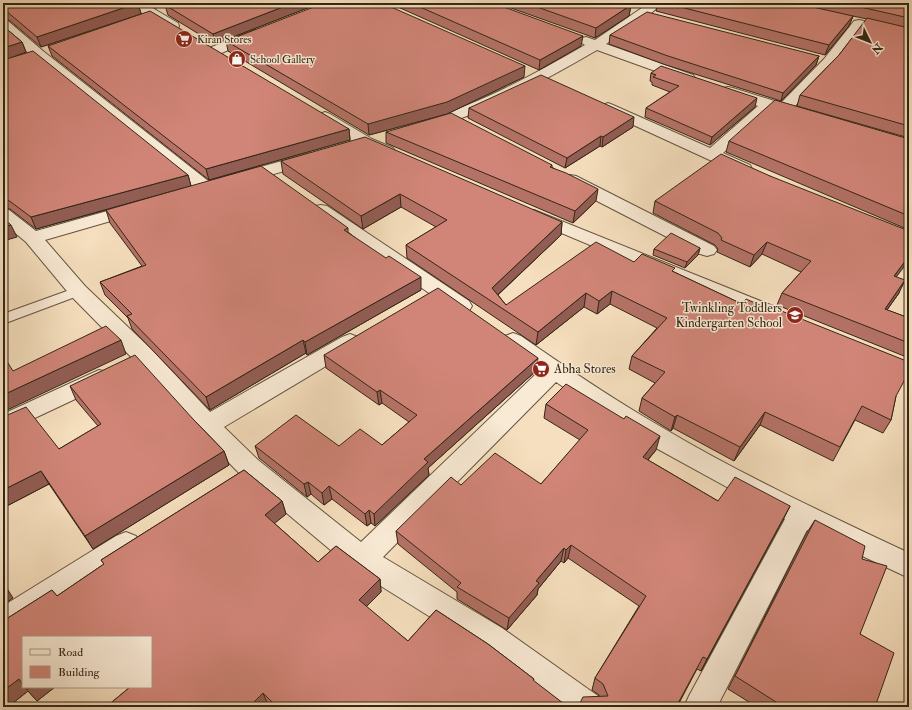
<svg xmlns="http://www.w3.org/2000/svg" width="912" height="710" viewBox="0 0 912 710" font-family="'IM FELL Double Pica',serif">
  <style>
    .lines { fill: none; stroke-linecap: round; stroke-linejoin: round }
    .lane-casing { stroke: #645440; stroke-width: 2 }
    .street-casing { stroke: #645440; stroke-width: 2 }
    .lane { fill: #f9ead5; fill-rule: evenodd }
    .street { fill: #f9ead5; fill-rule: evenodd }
    .wall { fill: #b47267; stroke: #332616 }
    .shaded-wall { fill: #925d54; stroke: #332616 }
    .building { fill: #d18578; stroke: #332616 }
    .labels { text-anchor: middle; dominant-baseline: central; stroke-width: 3; stroke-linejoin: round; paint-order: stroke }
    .far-poi-label { font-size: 11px; fill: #332616; stroke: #f9ead5; text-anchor: start }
    .poi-label { font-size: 13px; fill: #332616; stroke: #f9ead5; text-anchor: end }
  </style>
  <rect width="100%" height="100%" fill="#f6dfbe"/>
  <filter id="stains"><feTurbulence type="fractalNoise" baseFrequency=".005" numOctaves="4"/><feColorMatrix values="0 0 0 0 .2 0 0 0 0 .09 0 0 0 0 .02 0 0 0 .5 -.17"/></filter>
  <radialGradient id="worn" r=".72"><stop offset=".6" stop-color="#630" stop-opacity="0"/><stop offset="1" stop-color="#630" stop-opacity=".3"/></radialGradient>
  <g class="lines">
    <g class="lane-casing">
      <path id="lane" d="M78,287L83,288L84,291L83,294L3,324V314Z"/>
    </g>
    <g class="street-casing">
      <path id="street" d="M129,3H144L178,23L179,26L178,29H168L131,6Z
        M649,3H663L644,19L606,44L693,75L695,78L693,81L688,82L683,81L597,50C544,81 492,109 434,128L428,130L422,128L420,125L422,122C480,103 532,76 585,45L579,41L581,38L586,37L595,40Z
        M3,20L8,21L43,51L212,184L215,188L212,192L206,193L200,192L33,57L3,31Z
        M859,20L864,21L865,24L864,27L834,65L794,107L802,109L805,112L802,115L797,117L771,110L723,153L750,165L752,169L750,173L744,174L738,173L603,111L600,108L603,105L608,103L613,105L710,148L758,106L723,94L721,91L723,88L728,87L733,88L781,103L824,59L854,21Z
        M255,30L260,31L262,34L260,37L219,54H209L207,51L209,48Z
        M325,112L330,114L372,139L393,148L395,151L393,154C373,159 336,131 320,120L317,117L320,114Z
        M311,153L317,154L319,158L317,162L238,184L232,183L229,179L232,175Z
        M570,175L576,176L714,246L717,250L714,254L707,256L700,254L564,184L561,180L564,176Z
        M136,203L142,204L145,208L142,212L45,240L85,286L152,350L210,412L342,337L350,334L358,337L361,342L358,347L224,427L258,460L361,542L539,371L505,346L502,341L505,336L513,333L521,336C567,368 614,400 663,428C742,475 826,514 909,553V578L807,530L717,707H684L689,696L785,519L645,442L556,382L383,557L502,628L598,696L603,707H561L480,648L352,568L240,474L199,432L136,362L71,296L26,242L3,223V209L9,210L36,231Z
        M321,205L327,206L469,301L472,306L469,311L462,313L455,311L315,214L312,210L315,206Z
        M534,210L778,308L781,313L778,318L771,320L764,318L528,219L525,215L528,211Z
        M99,370L107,372L110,378L107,384L3,433V414Z
        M126,532L136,536L140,544L136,552L13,632L3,636V606L116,536Z"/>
    </g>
    <use href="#lane" class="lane"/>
    <use href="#street" class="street"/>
  </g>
  <path class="wall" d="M3,3H138L141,14L41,47L9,20L3,19Z
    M147,3H171L156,8Z
    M320,3L215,44L168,15L165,5Z
    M389,3H493L581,46L539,70Z
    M497,3H621L631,5L629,16L595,38Z
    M623,3H647L641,7Z
    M658,3H909V138L797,106L800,95L839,55L867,19L853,16L849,26L825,55L656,11Z
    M3,26L22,42L26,52L18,55L188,175L191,186L348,228V232L421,290L307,355L306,353L210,410L132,329L128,318L105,295L100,282L142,266L110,223L106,210L150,198L36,229L10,209L3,208Z
    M610,35L819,56L816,65L781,101L666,65L609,44Z
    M226,41L524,77L447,114L369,135L228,51Z
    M48,46L349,129L350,140L209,180L52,56Z
    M651,73L755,107L710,145L645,117L646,108L670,92L652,85V82L650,81Z
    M469,108L633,127L602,147L600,146L565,168L468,118Z
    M386,132L552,165V167L596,201L573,223L386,143Z
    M909,139V230L726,152L729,141Z
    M281,161L562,222L561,235L498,295L506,305L634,262L674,272L742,304L767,308L896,396L891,420L883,433L855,420L833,461L760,425L734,461L673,428L671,431L639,411L642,398L655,383L629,369L632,356L657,328L610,304L597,314L584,307L536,345L407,258L406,245L436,227L401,207L363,229L283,174Z
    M770,176L896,277L899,293L887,310L909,318V358L777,305L782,293L801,272L762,254L750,267L717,252L718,249L715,245L653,213L655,201Z
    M700,248L698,255L685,268L653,255L654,249Z
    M324,355L536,371L428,468L429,475L375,526L371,523L367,526L332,499L324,505L311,494L307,497L259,458L255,446H339L382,445L409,422L382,403L379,405L326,368Z
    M70,386L193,419L224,451L229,465L93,549L49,484L3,508L59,449L98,426L76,400Z
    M546,404L656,450L648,460L718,501L790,506L701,671L697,669L677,707L600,697L599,695L592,690L595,678L639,606L568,558L564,563L561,561L538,589L537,595L507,630L457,599V592L398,544L396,531L461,485L541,484L580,440L544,418Z
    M244,470L282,501L286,514L274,523L318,562L336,546L380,579L381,592L366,607L408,641L436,610L488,644L534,679L533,681L568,707H270L268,705L265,707H106L130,687H151V637H23V687H55L37,701L28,691L8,707H3V621L52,590L57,596L104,564L101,560Z
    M815,520L862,559L860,634L875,707H757L728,689L806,534Z
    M909,539V552L906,550Z"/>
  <path class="shaded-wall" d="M138,3L141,14L41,47L37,37Z
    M155,3H171L156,8Z
    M293,3H320L215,44L213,34Z
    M641,3H647L641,7Z
    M631,5L629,16L595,38L596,28Z
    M853,16L849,26L825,55L829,45Z
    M583,36L581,46L539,70L540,60Z
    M22,42L26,52L3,61V48Z
    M819,56L816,65L781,101L783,93Z
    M525,66L524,77L447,114L369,135L368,124Z
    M757,98L755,107L710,145L712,137Z
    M634,117L633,127L602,147L603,137Z
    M349,129L350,140L209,180L206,169Z
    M601,136L600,146L565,168L567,158Z
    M188,175L191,186L36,229L31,217Z
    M598,189L596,201L573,223L575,211Z
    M400,194L401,207L363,229L361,216Z
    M562,222L561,235L491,301L492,288Z
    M11,225L17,237L3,241V227Z
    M767,242L762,254L750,267L754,255Z
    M3,248L7,259L3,260Z
    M700,248L698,255L685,268L687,262Z
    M909,256V260L888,288L894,276Z
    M421,277V290L307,355L305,342Z
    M905,280L899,293L879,321L885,309Z
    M612,291L610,304L597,314L599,301Z
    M586,293L584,307L536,345L538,332Z
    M121,340L126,354L3,412V395Z
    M303,340L306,353L210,410L206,397Z
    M538,358L536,371L428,468L429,475L375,526L374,514L424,459Z
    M380,390L382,403L379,405L377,392Z
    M765,412L760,425L734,461L740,447Z
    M677,415L673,428L671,431L675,417Z
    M660,436L656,450L639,470L643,457Z
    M224,451L229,465L93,549L85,536Z
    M41,471L49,484L3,508V490Z
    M308,482L311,494L307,497L304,484Z
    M329,486L332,499L324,505L322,493Z
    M282,501L286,514L269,528L265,515Z
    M790,506L783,520L701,671L707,659Z
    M369,510L371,523L367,526L365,514Z
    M571,545L568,558L564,563L566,550Z
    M564,548L561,561L538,589L537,595L507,630L509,618L536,581Z
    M380,579L381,592L361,612L359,600Z
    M3,582L13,598L3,605Z
    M19,679L23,683V687H55L37,701L28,691L8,707H3V691Z
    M263,693L268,705L265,707H249Z"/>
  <path class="building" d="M3,3H138L37,37L5,10L3,9Z
    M172,3H293L213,34L165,5Z
    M324,3H382L525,66L447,102L368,124L226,41Z
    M411,3H493L583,36L540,60Z
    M526,3H621L631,5L596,28Z
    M665,3H795L853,16L829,45Z
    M843,3H909V18Z
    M150,11L349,129L206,169L48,46Z
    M647,12L819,56L783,93L668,56L610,35Z
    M867,18L909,28V126L800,95L839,55Z
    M3,26L22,42L3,48Z
    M33,51L188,175L31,217L4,197H3V60Z
    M661,66L757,98L712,137L646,108L679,86L653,77L656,75L651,73Z
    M541,75L634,117L603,137L601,136L567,158L469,108Z
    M775,100L909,139V216L729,141Z
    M451,113L552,165L550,167L566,173L598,189L575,211L386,132Z
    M365,137L562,222L492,288L506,305L596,242L634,262L642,254L675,268L672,271L742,304L746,299L767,308L769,306L909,362V372L896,396L891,420L862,406L840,447L765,412L740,447L677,415L675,417L642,398L665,372L632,356L667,318L612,291L599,301L586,293L538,332L406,245L447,220L400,194L361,216L281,161Z
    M721,154L770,176L909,231V256L894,276L905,280L885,309L909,318V343L782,293L811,261L767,242L754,255L721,240L722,238L718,233L655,201Z
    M261,166L344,225L348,228L344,230L386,258L389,256L421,277L305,342L303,340L206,397L127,316L132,314L100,282L146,265L106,210Z
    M3,218L11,225L3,227Z
    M671,233L700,248L687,262L654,249Z
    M438,288L538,358L424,459L428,462L374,514L369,510L365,514L329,486L322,493L308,482L304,484L255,446L296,415L339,446L360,429L382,445L417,415L380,390L377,392L324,355Z
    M106,326L121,340L3,395V355L13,371Z
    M135,355L193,419L224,451L85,536L41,471L3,490V417L26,407L59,449L101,424L70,386Z
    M566,384L624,419L626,416L660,436L643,457L718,501L735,477L790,506L707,659L703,657L676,707H578L583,697L608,696L603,684L595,678L646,596L571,545L566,550L564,548L536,581L539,583L509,618L457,587L461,583L396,531L451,477L461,485L495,453L541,484L588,430L546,404Z
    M244,470L282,501L265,515L318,562L336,546L380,579L359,600L408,641L436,610L488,644L534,679L533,680L568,707H277L263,693L249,707H106L130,687H151V637H96V636L95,637H23V685L19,679L3,691V621L52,590L57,596L104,564L101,560Z
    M815,520L865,546L862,559L887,566L860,634L894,653L875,707H784L735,676Z
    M25,687H30L27,690Z"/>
  <defs>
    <g id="supermarket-disc" transform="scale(0.9)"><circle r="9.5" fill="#8f2418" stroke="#f9ead5"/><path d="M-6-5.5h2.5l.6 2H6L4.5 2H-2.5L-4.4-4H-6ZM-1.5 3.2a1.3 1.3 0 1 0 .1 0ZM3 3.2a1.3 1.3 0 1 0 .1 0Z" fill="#fff"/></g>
    <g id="shop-disc" transform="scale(0.9)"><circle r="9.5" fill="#8f2418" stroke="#f9ead5"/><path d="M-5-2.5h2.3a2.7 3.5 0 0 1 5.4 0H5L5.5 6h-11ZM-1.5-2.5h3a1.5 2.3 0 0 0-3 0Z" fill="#fff"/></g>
    <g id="school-disc" transform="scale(0.9)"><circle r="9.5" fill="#8f2418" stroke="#f9ead5"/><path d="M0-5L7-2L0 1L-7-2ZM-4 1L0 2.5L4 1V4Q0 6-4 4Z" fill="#fff"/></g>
  </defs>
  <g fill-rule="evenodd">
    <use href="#supermarket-disc" x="184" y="39"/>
    <use href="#shop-disc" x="237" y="59"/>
    <use href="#school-disc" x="795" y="315"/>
    <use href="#supermarket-disc" x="541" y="369"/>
  </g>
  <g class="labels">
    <g class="far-poi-label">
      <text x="197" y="39">Kiran Stores</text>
      <text x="250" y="59">School Gallery</text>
    </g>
    <g class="poi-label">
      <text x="782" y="308">Twinkling Toddlers<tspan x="782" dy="15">Kindergarten School</tspan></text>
      <text x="554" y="369" text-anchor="start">Abha Stores</text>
    </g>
  </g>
  <rect width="912" height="710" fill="none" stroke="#f6dfbe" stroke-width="16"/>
  <rect x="4" y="4" width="904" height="702" fill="none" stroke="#332616" stroke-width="2"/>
  <rect x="8" y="8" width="896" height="694" fill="none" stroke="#332616"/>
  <rect x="22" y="636" width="130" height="52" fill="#f9ead5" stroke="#aa9c89"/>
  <rect x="30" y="649" width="20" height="6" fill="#f9ead5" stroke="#aa9c89"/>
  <text x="58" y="656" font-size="12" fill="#332616">Road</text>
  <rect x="30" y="666" width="20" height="12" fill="#d18578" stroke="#aa9c89"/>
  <text x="58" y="676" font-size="12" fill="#332616">Building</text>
  <g transform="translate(870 42) rotate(133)" stroke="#f9ead5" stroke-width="3" paint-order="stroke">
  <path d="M0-3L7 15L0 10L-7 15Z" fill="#332616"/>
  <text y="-6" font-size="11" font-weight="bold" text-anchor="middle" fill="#332616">N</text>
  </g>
  <rect width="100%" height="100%" filter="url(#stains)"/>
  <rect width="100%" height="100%" fill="url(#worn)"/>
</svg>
